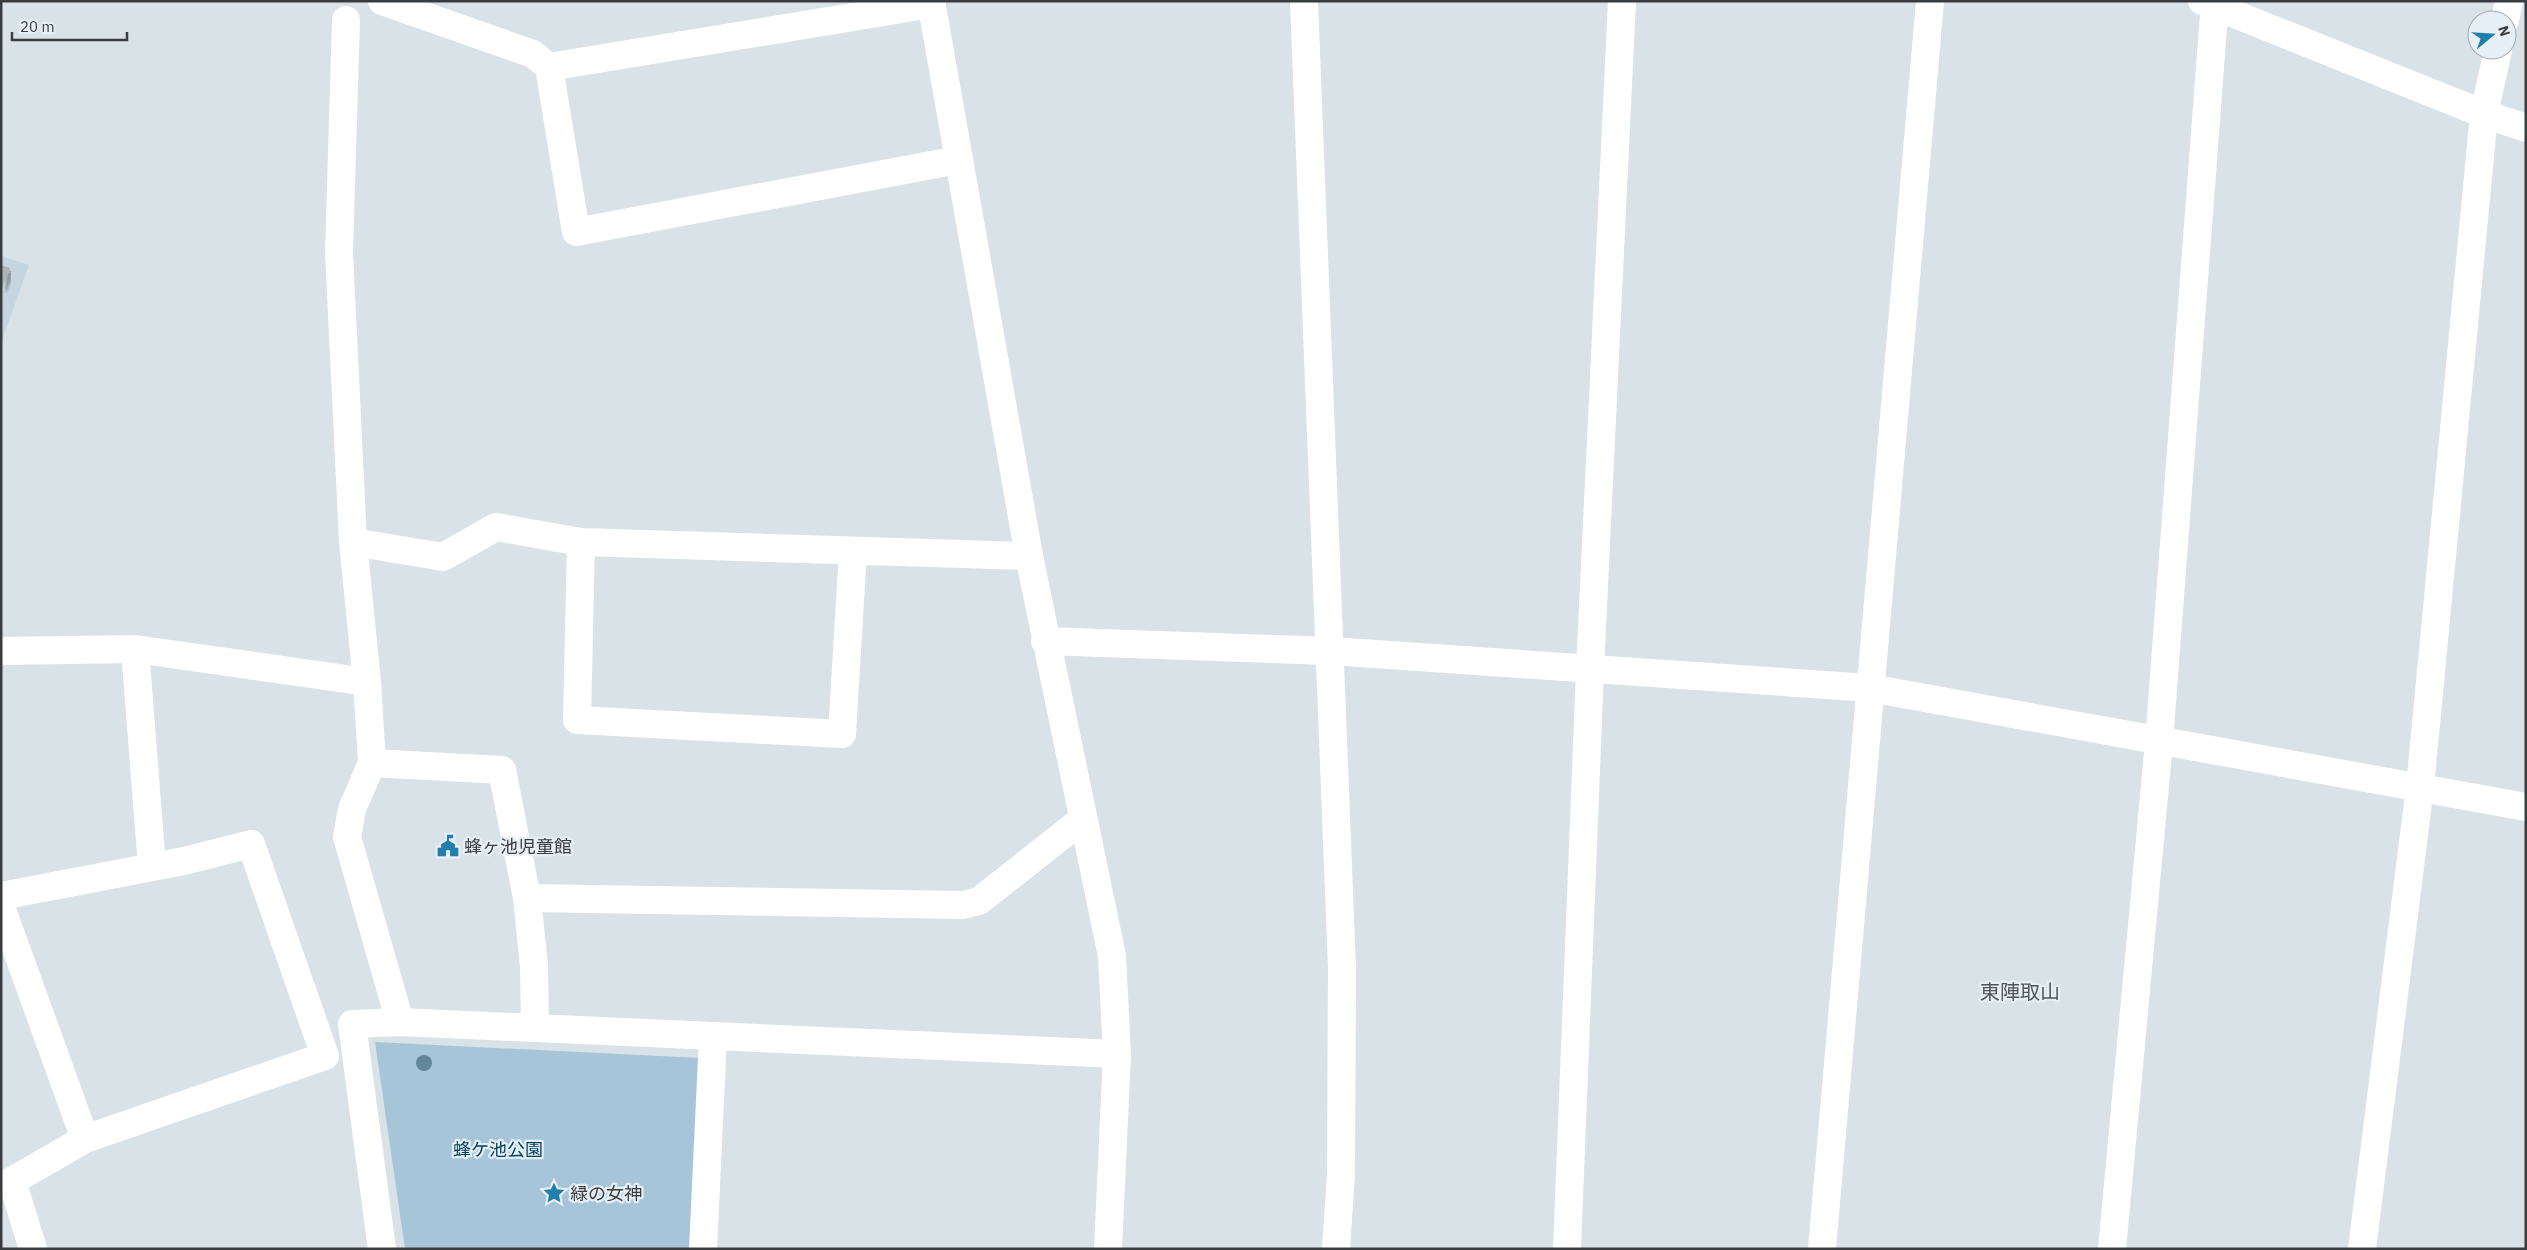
<svg xmlns="http://www.w3.org/2000/svg" width="2527" height="1250" viewBox="0 0 2527 1250" font-family="'IBM Plex Sans','Noto Sans JP',sans-serif">
  <style>
    .built { fill: #c6d6e0 }
    .green { fill: #a7c5d8 }
    .building { fill: #acb4b9; filter: url(#shadow) }
    .lines { fill: none; stroke-linecap: round; stroke-linejoin: round }
    .street { stroke: #fff; stroke-width: 28 }
    .secondary { stroke: #fff; stroke-width: 28 }
    .tree { fill: #628899 }
    .labels { text-anchor: middle; dominant-baseline: central; stroke-width: 4.5; stroke-linejoin: round; paint-order: stroke }
    .poi-label { font-size: 18px; fill: #3a3d3f; stroke: #e6eff5; text-anchor: start }
    .park-label { font-size: 18px; fill: #003e59; stroke: #e6eff5 }
    .quarter-label { font-size: 20px; fill: #4f565b; stroke: #e6eff5 }
  </style>
  <defs>
    <filter id="shadow"><feDropShadow dx="4.5" dy="4.5" stdDeviation="1" flood-color="#0004"/></filter>
  </defs>
  <rect width="100%" height="100%" fill="#d9e2e7"/>
  <path class="built" d="M1,256L29,265L1,343Z"/>
  <path class="green" d="M375,1042L700,1058L696,1249H405Z"/>
  <path class="building" d="M1,265L10,268L1,290Z"/>
  <g class="lines">
    <path class="street" d="M382,1L533,54L549,67L932,4
      M1304,1L1342,968L1341,1174L1336,1249
      M346,20L339,252L353,542L367,682L372,763L352,809L347,837L400,1022
      M2505,20L2509,1
      M549,67L576,232L958,160
      M353,542L443,557L496,527L581,542L1029,556
      M581,542L577,720L842,734L853,551
      M135,649L152,867
      M1,651L135,649L367,682
      M372,763L502,770L527,898L534,966L535,1028
      M1,896L184,861L251,844L325,1056L85,1139L12,1181L33,1249
      M527,898L963,905L979,901L1083,819
      M1,907L85,1139
      M382,1249L352,1024L400,1022L1117,1054
      M703,1249L713,1037
      M1567,1249L1590,669L1622,1
      M2112,1249L2159,742L2215,1
      M2362,1249L2420,787L2484,114L2498,50"/>
    <path class="secondary" d="M931,1L1029,556L1112,956L1117,1054L1108,1249
      M2202,1L2484,114L2526,128
      M1045,641L1331,651L1870,688L2526,807
      M1822,1249L1930,1"/>
  </g>
  <circle class="tree" cx="424" cy="1063" r="8"/>
  <defs>
    <g id="civic-bare" transform="scale(1.725)"><path d="M-.6-6.5H3V-4.5H.6V-3L4-1V1h2V6H-6V1h2V-1L-.6-3ZM-1.2 2.5V6h2.4V2.5Z" fill="#227eab" stroke="#e6eff5" stroke-width="2.5" paint-order="stroke"/></g>
    <g id="sight-bare" transform="scale(1.725)"><path d="M0-6L1.8-2.2L6-1.7L2.9 1.2L3.7 5.4L0 3.3L-3.7 5.4L-2.9 1.2L-6-1.7L-1.8-2.2Z" fill="#227eab" stroke="#e6eff5" stroke-width="2.5" paint-order="stroke"/></g>
  </defs>
  <g fill-rule="evenodd">
    <use href="#civic-bare" x="448" y="846"/>
    <use href="#sight-bare" x="554" y="1193"/>
  </g>
  <g class="labels">
    <g class="poi-label">
      <text x="464" y="846">蜂ヶ池児童館</text>
      <text x="570" y="1193">緑の女神</text>
    </g>
    <g class="park-label">
      <text x="498" y="1149">蜂ケ池公園</text>
    </g>
    <g class="quarter-label">
      <text x="2020" y="991">東陣取山</text>
    </g>
  </g>
  <rect width="2527" height="1250" fill="none" stroke="#3a3d3f" stroke-width="5"/>
  <g transform="translate(2492 35) rotate(72)"><circle r="24" fill="#e6eff5" stroke="#a1a8ac"/>
  <path d="M0-4L9 19L0 12L-9 19Z" fill="#227eab"/>
  <text y="-8" font-size="14" font-weight="bold" text-anchor="middle" fill="#3a3d3f">N</text>
  </g>
  <path d="M12 32v8h115v-8" fill="none" stroke="#3a3d3f" stroke-width="2.5"/>
  <text x="20" y="32" font-size="15" fill="#3a3d3f" stroke="#e6eff5" stroke-width="4" paint-order="stroke">20 m</text>
</svg>
